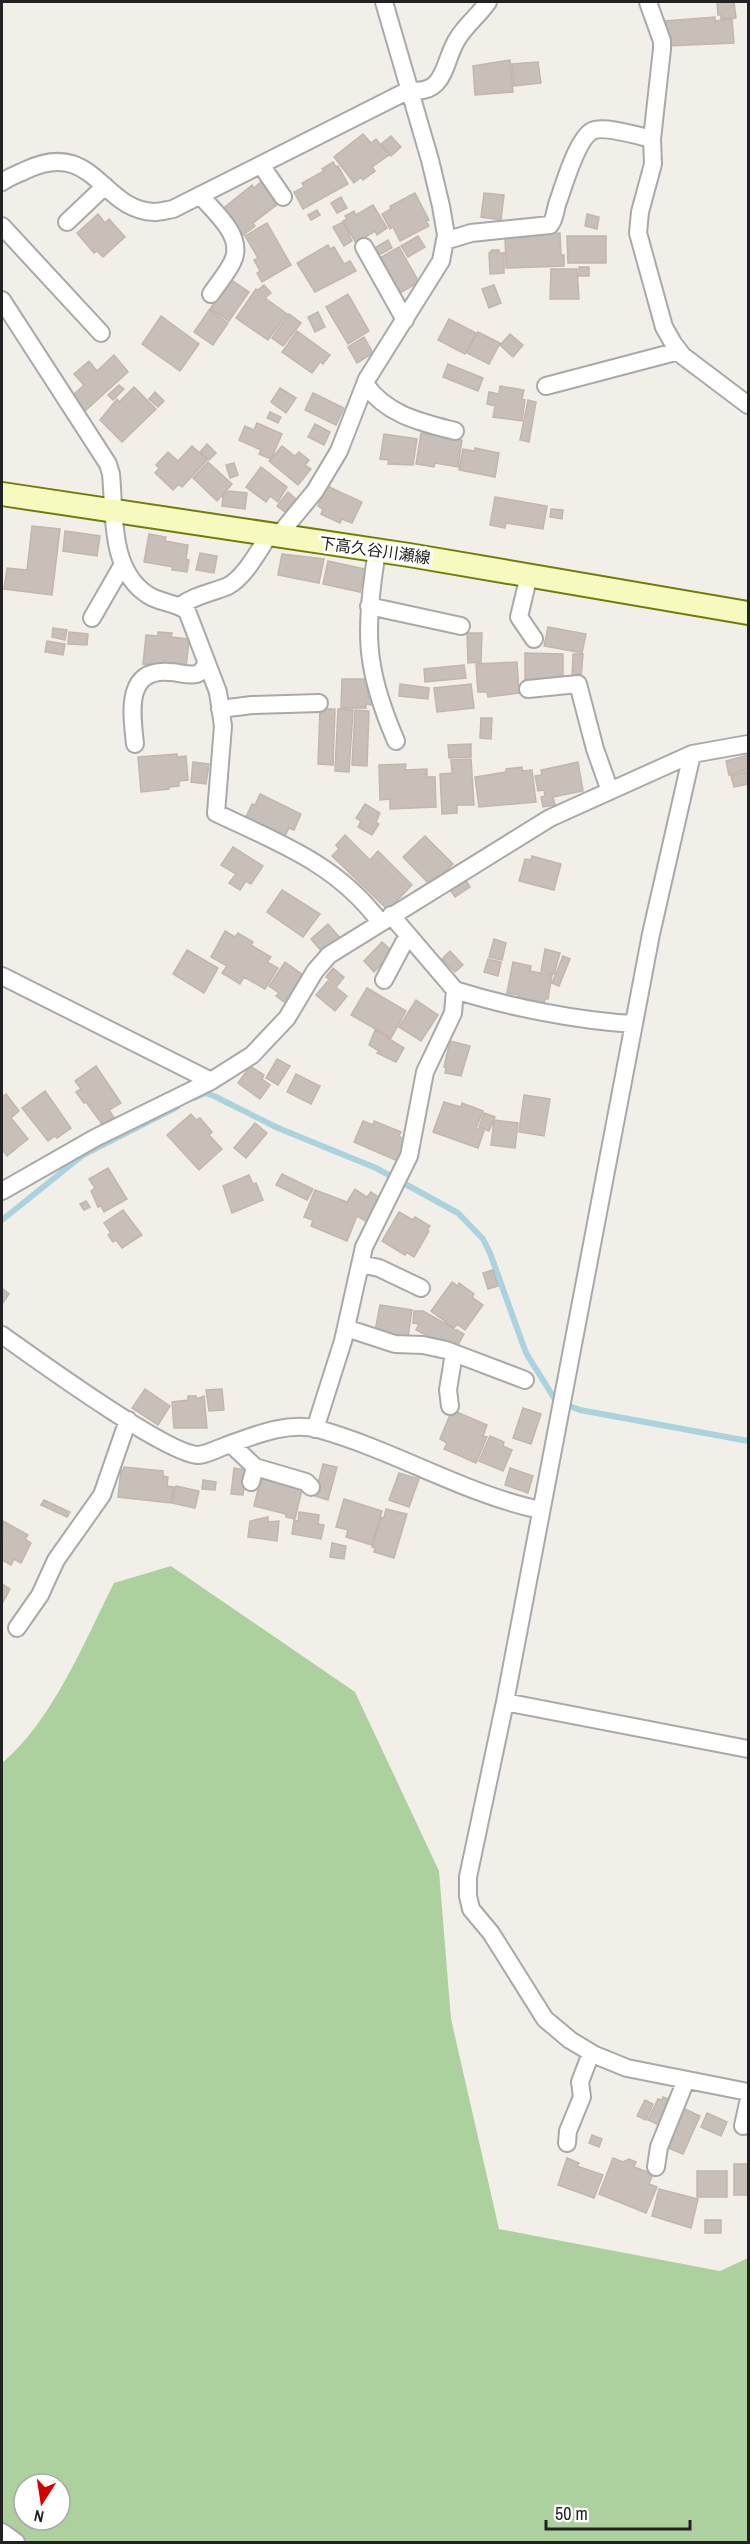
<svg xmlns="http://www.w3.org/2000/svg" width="750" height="2544" viewBox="0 0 750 2544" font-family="'Archivo Narrow','Noto Sans JP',sans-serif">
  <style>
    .forest { fill: #add19e; fill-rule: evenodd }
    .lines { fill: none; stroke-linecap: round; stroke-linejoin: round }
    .stream { stroke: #aad3df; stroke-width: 6 }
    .building { fill: #c7bfb8; stroke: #c4b6ab; stroke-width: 1.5 }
    .street-casing { stroke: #a9a9a9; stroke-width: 20 }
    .secondary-casing { stroke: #707d05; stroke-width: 26 }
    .street { stroke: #fff; stroke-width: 16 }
    .secondary { stroke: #f7fabf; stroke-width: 22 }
    .labels { text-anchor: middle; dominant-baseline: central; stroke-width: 6; stroke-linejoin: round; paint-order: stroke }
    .street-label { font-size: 16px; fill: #222; stroke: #fff }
  </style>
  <rect width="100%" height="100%" fill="#f2efe9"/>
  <path class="forest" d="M171,1566L355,1692L439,1871L451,2019L499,2229L720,2271L748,2258V2542H2V1763C52,1722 85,1640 114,1583ZM24,2484H60V2520H24Z"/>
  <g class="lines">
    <path class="stream" d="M194,1098L205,1093L214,1096L278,1128L376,1168L458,1213L483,1239L490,1253L526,1353L556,1401L580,1410L748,1441
      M2,1220L83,1155L177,1107"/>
  </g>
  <path class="building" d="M717,2H734L736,18L721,19V15H718Z
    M715,17V21L732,19L734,43L667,46L665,21Z
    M510,60L513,92L475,95L473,66Z
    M538,62L541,83L514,86L512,64Z
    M363,134L371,143L376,139L389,155L372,167L375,171L363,180L361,177L354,183L334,157Z
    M391,136L401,147L391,156L381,144Z
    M333,162L336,167L338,166L348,184L303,209L294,192L304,187L302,183L324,171L322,169Z
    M262,181L279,203L253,223L255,226L242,236L221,210L252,185L254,188Z
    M415,193L429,220L426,221L429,226L400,241L393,227L390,229L382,214L391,209L390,206Z
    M484,193L504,195L501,220L481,217Z
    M341,197L347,208L337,213L331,203Z
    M373,205L387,228L377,235L375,231L356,243L343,221L347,219L345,216L354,211L356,215Z
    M317,210L320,215L311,220L308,215Z
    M98,214L105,223L109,219L125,237L103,257L97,251L94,253L77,233Z
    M587,214L599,217L597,229L585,226Z
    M343,222L352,241L344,246L333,227Z
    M267,223L291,265L262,282L257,273L260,271L254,260L258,258L245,236Z
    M560,233L561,255H564V266L506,268L505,235Z
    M418,236L425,247L408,257L401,246Z
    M567,236H606V263H568Z
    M388,240L392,248L377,256L373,249Z
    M328,245L330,249L334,247L344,264L350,261L356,271L315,292L297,263Z
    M399,247L419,282L400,293L388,272L385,274L378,259Z
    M492,250H499V253H504V273L490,274L489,253Z
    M579,267H589V276H579Z
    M551,269H577L579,299H550Z
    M230,279L249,292L229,321L210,309Z
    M264,285L271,293L265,298L287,314L268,340L236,318L256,289L258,290Z
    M494,285L501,303L489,308L482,289Z
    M348,294L369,331L348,344L326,307Z
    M209,310L228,323L213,345L194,332Z
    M318,312L325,327L315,332L308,317Z
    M289,314L301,323L283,346L272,338Z
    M161,316L199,344L180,371L142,344Z
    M449,319L476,333L465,354L438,340Z
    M297,331L330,355L323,364L320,362L312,373L282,352Z
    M478,332L500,343L489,364L467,353Z
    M510,334L523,345L513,357L500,345Z
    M364,337L373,353L357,363L348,347Z
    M114,355L128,372L85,411L72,396L84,385L74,374L89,361L97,371Z
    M448,364L483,378L478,391L443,377Z
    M119,385L124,389L113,400L108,395Z
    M500,386L524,390L522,399L525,400L522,421L493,417L495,406L487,404L489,392L499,394Z
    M134,387L156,409L122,442L100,420L117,399L119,402Z
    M280,388L296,398L286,413L271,402Z
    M155,392L164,401L158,407L149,399Z
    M313,393L344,408L336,425L305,410Z
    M528,400L536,402L529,442L520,440Z
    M270,412L281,417L278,423L267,418Z
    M257,423L282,434L271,459L282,446L295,456L299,452L309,460L305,465L311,469L298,485L269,461L271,459L259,454L261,450L239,440L245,426L254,430Z
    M315,424L330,432L324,445L308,437Z
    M421,433L462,440L458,467L435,463L434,467L416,464Z
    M384,434L417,439L413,465L388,464L389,460L380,459Z
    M207,444L216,453L209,460L200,452Z
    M192,446L207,460L182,487L179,484L173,490L155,473L159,468L156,465L168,452L178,461Z
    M475,448L499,453L495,477L459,470L463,449L475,451Z
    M208,462L232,484L217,501L193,478Z
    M234,463L238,475L230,478L226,465Z
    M261,467L287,487L278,502L270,496L266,502L246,487Z
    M327,486L362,502L352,523L342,519L340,523L321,514L323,509L318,506Z
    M229,491L247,493L245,509L222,506L223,495Z
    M288,492L296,499L285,512L277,506Z
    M495,497L547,506L543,529L506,523L505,528L490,525Z
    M551,509L563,510L562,519L550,517Z
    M32,526L60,529L52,595L4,589L7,568L27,570Z
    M65,531L100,536L97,556L63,551Z
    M149,534L166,537L165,541L188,545L186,559L189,560L187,572L172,570L173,567L144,562Z
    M200,553L217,556L214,573L196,570Z
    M282,554L324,559L319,583L278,575Z
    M328,561L365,569L360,592L323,584Z
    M548,627L586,634L582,653L544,646Z
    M53,628L67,630L65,640L52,637Z
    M69,632L88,634L87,645L68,644Z
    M158,632L172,633L171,637L189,639L186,668L143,664L146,635L158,636Z
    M467,633H482L481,662L468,663Z
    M47,641L65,644L63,655L45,652Z
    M525,653L563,654V681H525Z
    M573,654H583L581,678L572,677Z
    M517,662L519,693L488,697L487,692H478L476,664Z
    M464,665L466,678L425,682L424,669Z
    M342,679H368V697H372V705L366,704V708H341Z
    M400,684L429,688L428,699L399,696Z
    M471,684L474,708L437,712L434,688Z
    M320,709H335L333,765L318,764Z
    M338,709L353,710L349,772L335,771Z
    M355,710L369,711L367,766L352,765Z
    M481,718H492L491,739L480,738Z
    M471,744V757L449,758L448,745Z
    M177,754V757L186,756L188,780L179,781V786L169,787V789L141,792L138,757Z
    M748,755V769L729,775L726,761Z
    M471,759L474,805H457V813L442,814L440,774L452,773L451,760Z
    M193,762L209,764L206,784L191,782Z
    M578,762L583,791L553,797L555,805L543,807L541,797L545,796L544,790L538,791L535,776L542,775L541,770Z
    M406,764L405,770L427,769V777H435L436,807L390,809V799L380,800L379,765Z
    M522,767V771L532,770L536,802L479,807L475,777L506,772V769Z
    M748,771V784L734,787L731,776Z
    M260,794L301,814L294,830L289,828L284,838L245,819L252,804L255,805Z
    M365,804L380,813L376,822L379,824L372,835L358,827L361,821L356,818Z
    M345,835L370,860L378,851L412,885L388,910L332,856L339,849L336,845Z
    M425,836L453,864L431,886L403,857Z
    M233,847L263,866L251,884L246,881L240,890L229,883L236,874L221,865Z
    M532,856L561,864L554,890L519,881L525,859L531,860Z
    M464,877L470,887L455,897L449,888Z
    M282,890L320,914L303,937L267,912Z
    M328,924L341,939L323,953L311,939Z
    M225,931L235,937L238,933L253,942L251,945L271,957L267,962L278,968L265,989L244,977L240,984L222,973L227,966L211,957Z
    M494,939L506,943L502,960L489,957Z
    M382,942L393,952L374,972L364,961Z
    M545,949L560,953L554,974L541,971Z
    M187,950L218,968L204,993L173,974Z
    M450,951L463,965L455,972L442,959Z
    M563,956L570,959L559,986L552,983Z
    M488,959L501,962L498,976L484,972Z
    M285,962L303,975L284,1002L276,996L279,993L269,986Z
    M513,962L531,966L530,971L552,975L548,999H545L543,1007L517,1002L518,995L507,993Z
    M333,968L344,977L337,986L326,977Z
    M328,981L347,996L335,1011L316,995Z
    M367,988L406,1011L391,1038L351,1015Z
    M416,1000L438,1015L421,1041L399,1027Z
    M375,1030L404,1048L396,1062L377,1053L379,1051L369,1045Z
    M450,1041L470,1046L461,1076L445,1073L446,1067H444Z
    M277,1059L290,1066L278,1085L266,1078Z
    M96,1066L121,1103L109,1110L115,1119L104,1127L86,1102L84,1103L76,1092L81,1089L75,1081Z
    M250,1066L264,1075L262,1079L270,1085L260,1099L238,1083Z
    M296,1074L320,1086L311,1104L287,1092Z
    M45,1091L71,1128L57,1138L55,1136L48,1141L22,1108Z
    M6,1094L19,1111L11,1118L28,1139L7,1156L2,1149V1097Z
    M524,1095L550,1099L544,1136L519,1132Z
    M444,1102L461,1107L462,1103L483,1111L476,1128L484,1131L478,1148L433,1132Z
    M484,1113L495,1117L489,1131L479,1127Z
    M191,1114L196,1120L200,1118L212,1132L209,1135L222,1149L199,1170L167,1135Z
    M494,1120L518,1123L515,1148L491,1145Z
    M363,1121L373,1125L374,1121L401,1132L399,1136L408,1142L400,1162L354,1142Z
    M255,1123L267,1133L246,1158L234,1148Z
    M108,1168L127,1199L104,1212L101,1206L98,1207L91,1191L95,1188L89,1179Z
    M282,1174L313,1189L307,1200L276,1185Z
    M249,1175L253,1184L256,1183L263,1200L232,1213L223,1186Z
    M355,1189L367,1197L371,1192L383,1200L369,1223L357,1216L347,1241L311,1226L313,1220L304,1217L315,1190L347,1202Z
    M86,1201L90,1207L84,1210L80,1204Z
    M123,1210L142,1235L122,1248L116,1240L113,1242L108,1235L111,1233L104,1223Z
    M399,1212L413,1220L415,1217L430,1226L427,1230L429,1231L414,1257L406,1252L405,1255L382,1241Z
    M493,1270L498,1286L488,1289L483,1273Z
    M452,1282L458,1286L459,1283L474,1294L472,1297L483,1305L465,1330L457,1324L454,1328L431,1311Z
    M2,1288L9,1294L2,1304Z
    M380,1305L412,1310L408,1337L398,1335V1338L375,1331Z
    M414,1311H423L464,1334L455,1350L416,1330L419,1324L413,1323Z
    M145,1389L170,1406L158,1425L132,1408Z
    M222,1389L224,1410L209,1411L206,1390Z
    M188,1396H196L197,1399L204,1396L207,1428H174L172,1402L188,1400Z
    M523,1408L541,1414L531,1444L513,1438Z
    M452,1410L487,1425L483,1436L487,1437L476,1463L444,1449L447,1443L440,1439Z
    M490,1436L504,1442L503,1446L512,1450L503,1471L479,1461Z
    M323,1464L337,1467L328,1500L315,1496Z
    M124,1467L163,1471V1476L168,1477L167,1486L174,1487L171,1503L118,1497L121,1470L123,1471Z
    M234,1468L246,1470L243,1495L231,1494Z
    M510,1468L533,1476L528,1493L505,1485Z
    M399,1473L419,1479L409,1507L389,1500Z
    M261,1477L303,1485L295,1519L286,1517V1514L254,1506Z
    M203,1480L216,1482L215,1490L202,1489Z
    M176,1486L199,1491L195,1508L172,1503Z
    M344,1499L382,1511L372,1545L346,1537L348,1530L336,1527Z
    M44,1500L70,1512L67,1517L41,1505Z
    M386,1509L407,1514L394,1558L374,1552L375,1548L372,1547L381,1517L384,1518Z
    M299,1512L319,1515L318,1524L324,1525L321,1539L292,1534L294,1520L298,1521Z
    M268,1517V1522L279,1521L277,1541L248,1537L250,1521Z
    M3,1521L28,1535L25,1539L31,1543L21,1563L14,1559L11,1565L2,1560Z
    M332,1543L346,1546L344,1559L330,1557Z
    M2,1584L10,1589L2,1604Z
    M663,2097L671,2100L659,2125L648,2120L658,2099L662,2100Z
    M645,2100L653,2104L646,2120L637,2116Z
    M683,2108L700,2116L683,2154L666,2147Z
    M707,2113L727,2122L721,2136L701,2127Z
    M592,2135L602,2139L599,2147L589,2143Z
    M567,2158L579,2163L577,2166L603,2175L594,2198L558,2185Z
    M613,2158L623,2162L629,2159L636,2162L634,2167L653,2174L649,2184L657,2187L646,2213L599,2194Z
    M734,2164H748V2195H734Z
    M697,2171H727V2197H697Z
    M659,2189L698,2199L691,2228L652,2216Z
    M705,2220H721V2233H705Z"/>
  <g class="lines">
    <g class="street-casing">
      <path id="street" d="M648,2L662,41V49L652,139L653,164L640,212L638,233L664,327L673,343L683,356L748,405
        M261,165L283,197
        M2,182C9,177 18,174 26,170C94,138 101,210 154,212C160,212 167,210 173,209L409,90C447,96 443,60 458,38C466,25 479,15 488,2
        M200,195C214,212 242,234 234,258C230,270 218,283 211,294
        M67,222L105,186
        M2,226L101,333
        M445,241L471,233L550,225C556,218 555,207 559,199C564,184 578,138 592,131C603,125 639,136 652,139
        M364,247L405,320
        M2,300L108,464L111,474C115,514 109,570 148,595C160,603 175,602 187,611L218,692L223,726L216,813C279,843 337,864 380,922
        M365,384C387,415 420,422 455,431
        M546,386L679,351
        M278,536L315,491L339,451L367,379L441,261L446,235L441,206L430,160L384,2
        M377,550C365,631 363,665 396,741
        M529,575L519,617L534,639
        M180,606C195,595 211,593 228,586C245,577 259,550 269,535
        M369,606L461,626
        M92,618L122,566
        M528,689L578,684L595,749L610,791
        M220,709L252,705L319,703
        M135,744C132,714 124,669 169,672C179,672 187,676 197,674L202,671L206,664
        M692,754L651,934L505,1702L468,1877V1896L471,1909L491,1933L545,2019L570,2040L595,2055L627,2068L748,2092
        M2,976L211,1081
        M384,980L408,935
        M455,990C508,1007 579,1021 634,1024
        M2,1191L95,1138L211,1081L252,1055L287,1018L315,971L329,955L550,818L692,754L748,744
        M361,1264L379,1268L421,1288
        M346,1328L395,1344L423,1345L446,1350L525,1380
        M2,1335C33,1357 169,1456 199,1455C207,1454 217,1449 225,1446C253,1436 287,1421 318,1429C394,1450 462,1493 540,1510
        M450,1406L448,1390L454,1353
        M315,1429L343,1341L364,1247L409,1156L425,1072L453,1013L455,990L391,915
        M231,1444L255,1467L306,1482L311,1487
        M251,1482L255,1467
        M17,1628L40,1595L56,1560L102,1495L128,1420
        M505,1702L748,1749
        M743,2126L748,2103
        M567,2143L568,2131L582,2097L580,2082L591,2053
        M656,2167L659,2147L686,2080
        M2,2532L16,2542"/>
    </g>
    <g class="secondary-casing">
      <path id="secondary" d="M2,494L409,555L748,613"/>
    </g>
    <use href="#street" class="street"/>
    <use href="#secondary" class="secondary"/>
  </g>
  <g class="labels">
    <g class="street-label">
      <text transform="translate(375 550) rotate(8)">下高久谷川瀬線</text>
    </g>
  </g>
  <rect width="750" height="2544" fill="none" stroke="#222222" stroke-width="6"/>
  <g transform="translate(42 2502) rotate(192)"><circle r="28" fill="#ffffff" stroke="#a7a7a7" stroke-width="1.5"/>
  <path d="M0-4.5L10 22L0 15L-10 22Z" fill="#d40000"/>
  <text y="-9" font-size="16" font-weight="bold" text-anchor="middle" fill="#222222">N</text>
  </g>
  <path d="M546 2520v9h144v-9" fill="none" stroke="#222222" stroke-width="3"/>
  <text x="555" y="2520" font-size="18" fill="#222222" stroke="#ffffff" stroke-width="4.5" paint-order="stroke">50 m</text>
</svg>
